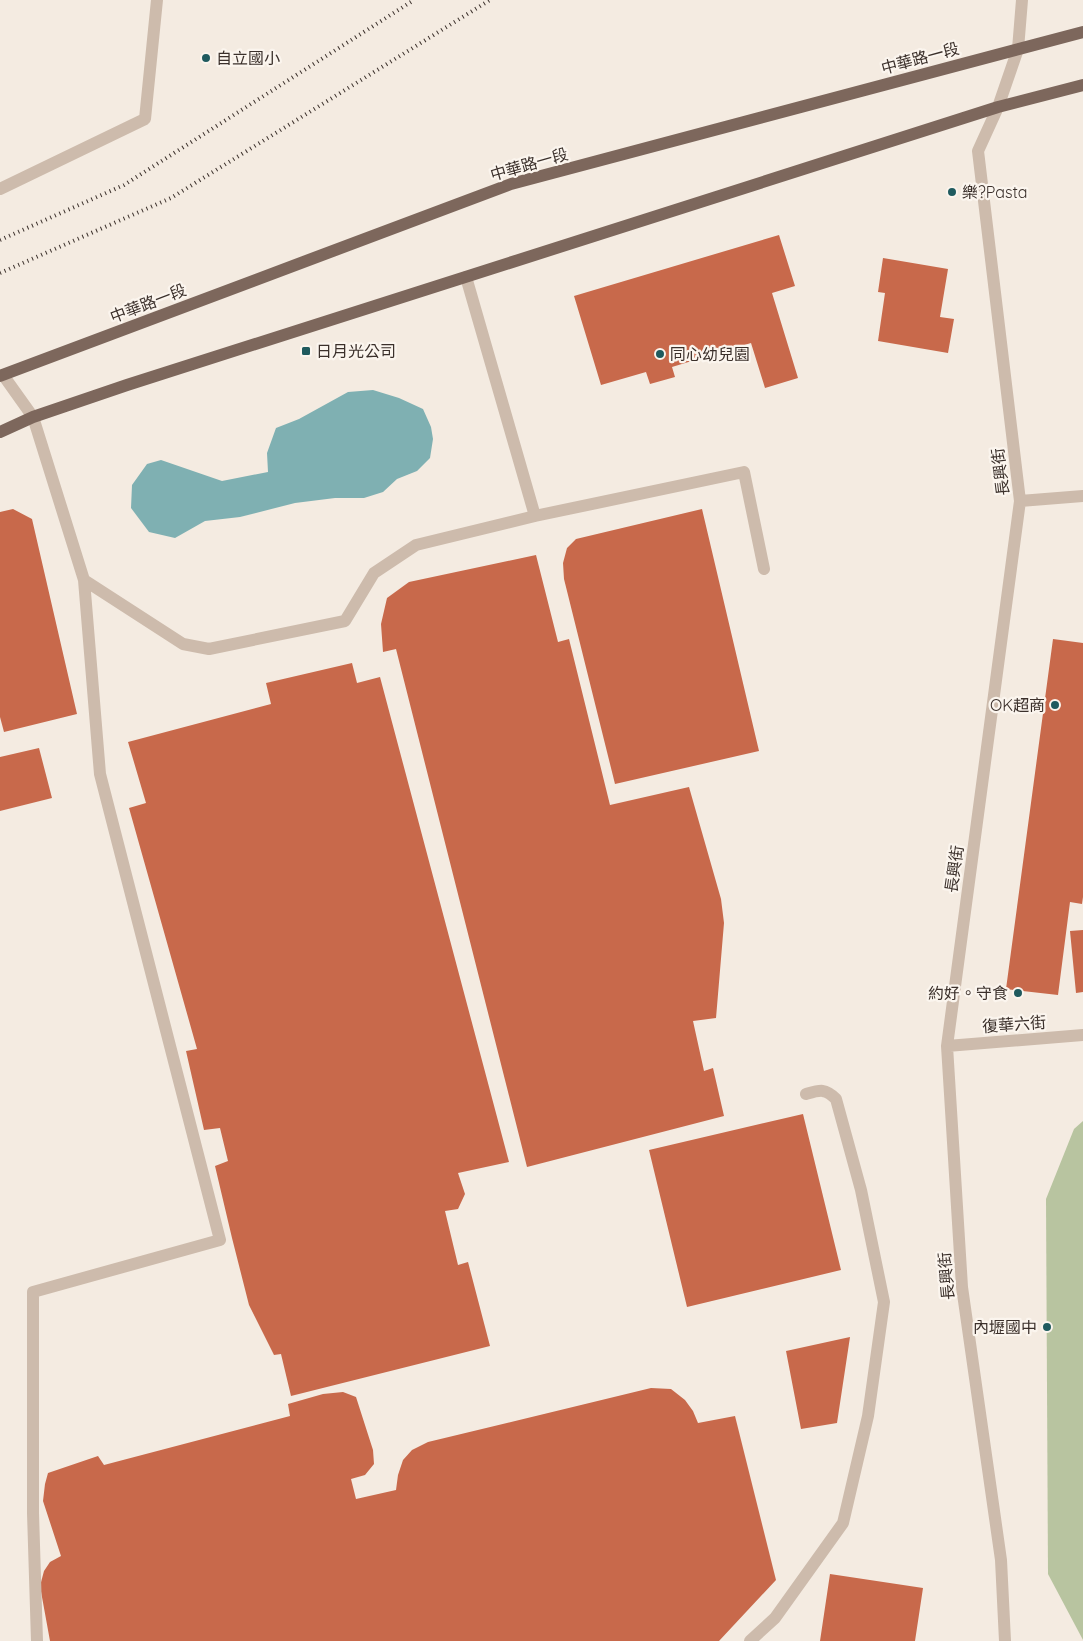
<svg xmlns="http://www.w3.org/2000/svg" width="1083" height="1641" viewBox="0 0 1083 1641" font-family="Quicksand,'Noto Sans TC',sans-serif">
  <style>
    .green { fill: #b8c4a0 }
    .water { fill: #7fb0b2 }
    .building { fill: #c8694b }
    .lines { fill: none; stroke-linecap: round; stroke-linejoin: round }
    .minor { stroke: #cdbbac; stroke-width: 12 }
    .major { stroke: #7d675c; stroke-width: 12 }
    .rail { stroke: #3b302b; stroke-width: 4; stroke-dasharray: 1 4; stroke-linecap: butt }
    .poi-dot { fill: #1f5a5e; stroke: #fbf5ee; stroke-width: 2 }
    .labels { text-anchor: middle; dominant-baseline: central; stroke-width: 4.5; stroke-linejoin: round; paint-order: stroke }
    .poi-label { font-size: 16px; fill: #3b302b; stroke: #fbf5ee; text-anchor: start }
    .street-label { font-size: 16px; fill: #3b302b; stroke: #fbf5ee }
  </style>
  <rect width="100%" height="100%" fill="#f4ebe1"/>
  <path class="green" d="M1083,1121V1640L1048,1574L1046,1199L1074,1129Z"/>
  <path class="water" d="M373,390L399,398L423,409L431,427L433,439L430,458L417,471L397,479L383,492L364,498H335L295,503L240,517L205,521L175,538L149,532L131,508L132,485L147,464L161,460L222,481L268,472L267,453L276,428L299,419L348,392Z"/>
  <path class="building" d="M779,235L795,286L772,293L798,378L765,388L751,343L672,367L675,377L650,384L646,372L601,385L574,296Z
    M883,258L948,269L940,317L954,319L948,353L878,341L885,293L878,292Z
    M13,509L32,519L77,714L4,732L0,717V512Z
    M702,509L759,751L615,784L564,579L563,563L567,548L576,539Z
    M536,555L558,642L569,639L610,805L689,787L721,899L724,923L716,1018L693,1021L704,1071L713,1068L724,1116L527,1167L396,649L383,652L381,624L387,598L409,582Z
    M1053,639L1083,643V897L1082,904L1070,902L1058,995L1006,989Z
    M352,663L357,683L380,677L509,1162L458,1173L465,1194L458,1209L445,1211L458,1265L468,1262L490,1346L291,1396L281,1354L274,1355L249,1305L232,1238L215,1166L228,1161L220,1128L204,1130L186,1051L197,1049L129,808L146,803L128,742L271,704L266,683Z
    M39,748L52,798L0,811V757Z
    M1083,930V992L1076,993L1070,931Z
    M803,1114L841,1270L687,1307L649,1150Z
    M850,1337L837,1423L801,1429L786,1351Z
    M651,1388L671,1389L685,1400L693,1411L698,1423L735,1416L776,1580L719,1641H50L40,1586L44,1571L50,1562L61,1556L43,1501L45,1484L48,1473L98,1456L104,1465L290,1416L288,1404L323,1394L343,1392L356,1397L373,1450L374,1464L365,1475L351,1479L356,1499L396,1490L398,1475L403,1460L412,1450L428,1442Z
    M830,1574L923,1588L915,1641H820Z"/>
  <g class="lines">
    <path class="minor" d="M0,189L145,119L157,0
      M466,277L535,516
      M3,375L33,417L84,580L100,774L220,1240L33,1292V1513L37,1641
      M1020,501L1083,496
      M84,580L183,644L209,649L345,621L374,573L416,545L535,516L744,472L764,569
      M947,1046L1083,1035
      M750,1641L775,1618L843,1523L868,1416L884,1302L861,1190L836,1099C825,1088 820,1090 806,1094
      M1005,1641L1001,1560L962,1287L947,1046L1020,501L978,151L998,107L1018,49L1022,0"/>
    <path class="major" d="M0,376L511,184L1083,32
      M0,432L33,417L127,385L998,107L1083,85"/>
    <path class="rail" d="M0,240L124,185L414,0
      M0,273L171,198L490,0"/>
  </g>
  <g class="poi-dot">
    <circle cx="206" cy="58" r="5"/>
    <circle cx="952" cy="192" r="5"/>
    <rect x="301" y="346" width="10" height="10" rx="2.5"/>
    <circle cx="660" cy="354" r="5"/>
    <circle cx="1055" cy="705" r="5"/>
    <circle cx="1018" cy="993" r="5"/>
    <circle cx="1047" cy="1327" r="5"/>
  </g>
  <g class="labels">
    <g class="poi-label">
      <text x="216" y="58">自立國小</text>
      <text x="962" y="192">樂?Pasta</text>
      <text x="316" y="351">日月光公司</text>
      <text x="670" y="354">同心幼兒園</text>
      <text x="1045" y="705" text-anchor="end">OK超商</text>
      <text x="1008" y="993" text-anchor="end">約好。守食</text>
      <text x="1037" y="1327" text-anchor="end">內壢國中</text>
    </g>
    <g class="street-label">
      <text transform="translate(920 58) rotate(-15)">中華路一段</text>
      <text transform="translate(529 164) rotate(-16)">中華路一段</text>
      <text transform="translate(148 303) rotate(-21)">中華路一段</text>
      <text transform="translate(1000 472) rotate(-97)">長興街</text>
      <text transform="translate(954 869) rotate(-82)">長興街</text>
      <text transform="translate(1014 1024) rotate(-4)">復華六街</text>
      <text transform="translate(946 1276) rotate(-95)">長興街</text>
    </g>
  </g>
</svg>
